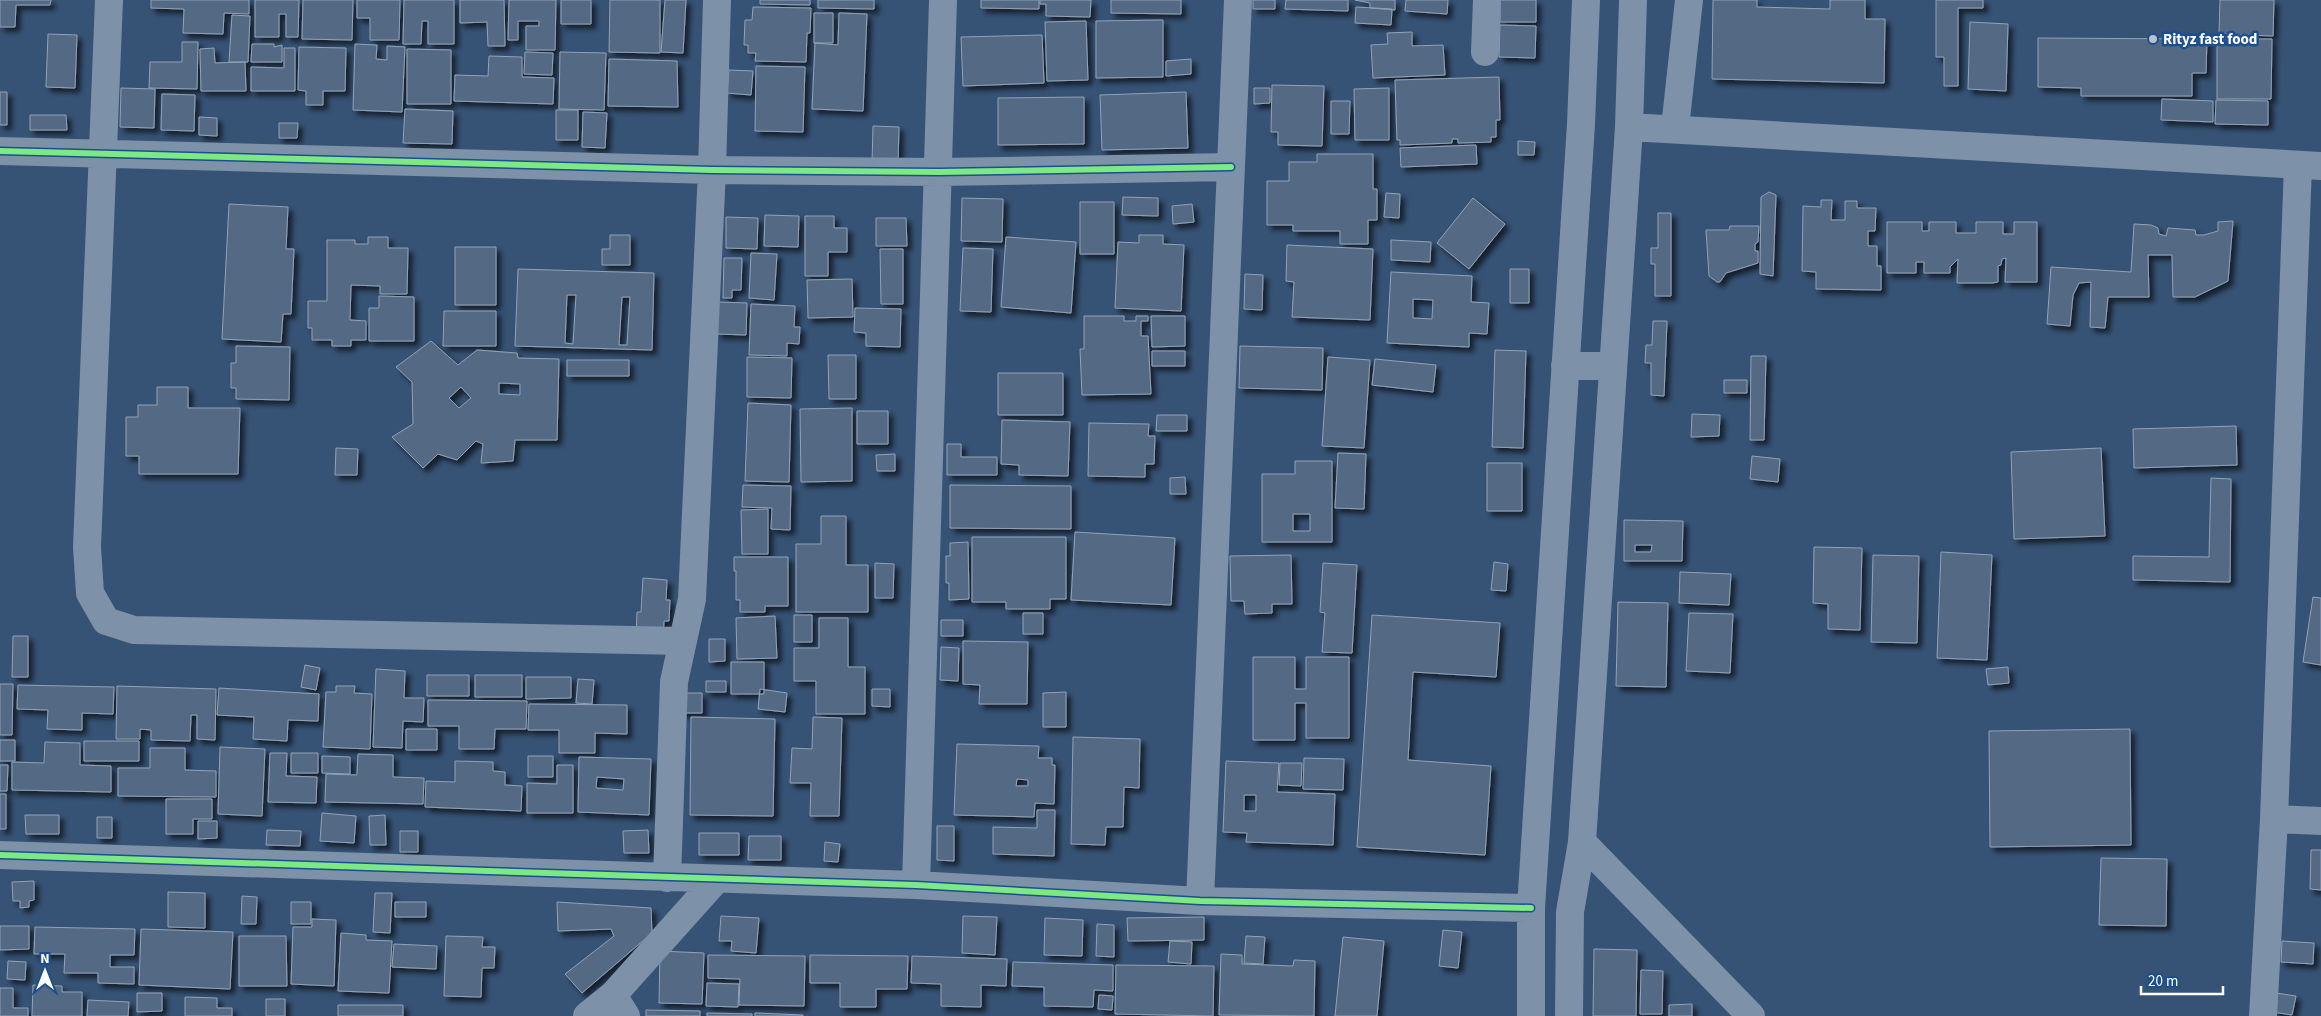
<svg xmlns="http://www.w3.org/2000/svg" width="2321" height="1016" viewBox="0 0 2321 1016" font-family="'Source Sans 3',sans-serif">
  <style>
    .building { fill: #526984; stroke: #92a2b6; fill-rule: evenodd; filter: url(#shadow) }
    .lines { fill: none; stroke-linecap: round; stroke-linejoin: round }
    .minor { stroke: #7d92a8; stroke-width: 28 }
    .cycleway-casing { stroke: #1b4f8f; stroke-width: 9 }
    .cycleway { stroke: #7ce984; stroke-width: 6 }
    .poi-dot { fill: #b9c2ce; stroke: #1b4f8f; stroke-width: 2 }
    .labels { text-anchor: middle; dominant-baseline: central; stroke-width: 5; stroke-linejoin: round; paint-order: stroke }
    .poi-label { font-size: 15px; font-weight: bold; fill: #fff; stroke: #1b4f8f; text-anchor: start }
  </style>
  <defs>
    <filter id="shadow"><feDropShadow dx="4.5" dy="4.5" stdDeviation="2.5" flood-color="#0009"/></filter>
  </defs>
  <rect width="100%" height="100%" fill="#365274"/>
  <path class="building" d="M0,0H51L50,5H16L15,27H0Z
    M151,0H249V14L224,13L223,34L183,33L184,9L151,8Z
    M255,0H299L298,37H286V14H279V37H255Z
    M303,0H353L352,40L302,39Z
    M357,0H400L399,40H370V18H357Z
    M404,0H454V44H428V21H422L421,44H403Z
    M460,0H504L505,46H488L487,22L460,23Z
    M509,0H556L555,50H526V26H539V21H518V40H508Z
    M561,0H591V24H561Z
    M610,0H660V53L609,52Z
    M665,0H686L683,53L661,52Z
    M760,0H810V5L760,4Z
    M818,0H874V9L818,8Z
    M981,0H1039V9L981,8Z
    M1040,0H1091L1090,17L1046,16V4H1040Z
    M1111,0H1181V14L1111,13Z
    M1253,0H1275V9H1253Z
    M1286,0H1348V11L1285,9Z
    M1355,0H1395V10L1370,8V3Z
    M1406,0H1448L1447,14L1405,11Z
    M1500,0H1536V22H1500Z
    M1713,0H1757V7L1830,9V0H1865V19H1885L1884,83L1712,79Z
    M1936,0H1983V8H1958V86H1944V57H1936Z
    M2220,0H2274L2273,36L2219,34Z
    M753,7L811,8L810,33H807L806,62L755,61L756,53H748V45H744L745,20H752Z
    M1356,7L1392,9L1391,25L1355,23Z
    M814,13H833V43H814Z
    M839,13L867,14L863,111L812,109L815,43L838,45Z
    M232,15L250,16L248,62H229Z
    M1163,20V77L1096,78V21Z
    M1086,21L1088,80L1047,81L1045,22Z
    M1970,22L2008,24L2006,91L1968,89Z
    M1500,25L1536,26L1535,58L1499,57Z
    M1412,32V46L1443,45L1445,75L1373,78L1371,45L1388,44L1387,33Z
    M48,34L77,35L75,88L46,87Z
    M1042,35L1044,83L963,86L961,37Z
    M2038,38L2207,39L2206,73H2192V96H2081V88L2038,87Z
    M2217,39H2272L2271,99H2217Z
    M182,42H198L197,89L149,88L150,62H182Z
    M252,44H274V47L282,45V62H251Z
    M355,44L377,45L376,59L387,60V46L405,47L402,112L353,110Z
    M299,47L346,48L345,91H323V105H306V91L298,90Z
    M214,48L215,63L245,62L246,91H201L200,49Z
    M284,48H295V91H251V67L284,68Z
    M407,49L451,50V104H407Z
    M525,52L553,53L552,75L524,74Z
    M560,52L606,53L604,110L559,109Z
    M489,56L522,57V77L554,78L553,104L454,101L455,75L488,76Z
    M609,59L677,61L678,107L608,106Z
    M1191,59V74L1166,76V61Z
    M756,66L805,67L803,132L755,131Z
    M729,70L753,71L751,95L727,93Z
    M1499,77L1500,120H1496V137H1491V142L1458,143V139H1452V143L1400,145V140H1397L1395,80Z
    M1272,85L1324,86L1322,146L1278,145V132H1271Z
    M121,88L155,89L154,128L120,127Z
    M1254,88H1270V103L1254,104Z
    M1389,88V140H1355L1354,89Z
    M0,92H7V125H0Z
    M1186,92L1188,148L1102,150L1100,95Z
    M162,94L195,95L194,131L161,130Z
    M1084,97V144L998,145V98Z
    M2162,99L2213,101V122L2161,120Z
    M2216,100L2268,101V125L2215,124Z
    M1331,101H1350L1349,134H1331Z
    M405,109L453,111L452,144L403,143Z
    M556,110H578V140H556Z
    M583,112L607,113L605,148L582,147Z
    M30,115H66L67,130H30Z
    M199,117L217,118V136L199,135Z
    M279,123H298L297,138H279Z
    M873,126L899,127L898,164L872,163Z
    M1518,141L1535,142L1534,155H1518Z
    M1476,145L1477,164L1401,167L1400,148Z
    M1317,154H1373V189H1377V220H1368V244H1340V231H1293V225H1267V181H1289V162H1317Z
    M1769,192L1776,195L1773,276L1760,274L1761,197Z
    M1386,193L1400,194L1399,218L1384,217Z
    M1123,197L1158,198V216L1122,215Z
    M962,198L1003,199L1002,242L961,241Z
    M1473,198L1505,224L1469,269L1437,243Z
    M1821,200H1832L1831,220H1845V201H1857V208H1876L1875,231H1868V246H1877V266H1881V290L1816,289V272L1802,271L1803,206L1821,207Z
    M1080,202H1114V254H1080Z
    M229,204L288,207L286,249H294L291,314H283L281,342L222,339Z
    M1192,204L1194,222L1173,224L1172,206Z
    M1658,213H1671V296H1655V264H1651V248H1658Z
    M765,215L799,216L798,247L764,246Z
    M805,216H834V228H847V252H828V276H805Z
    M726,217L758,218L757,249L726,248Z
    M876,218H906L907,246H876Z
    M2233,221L2228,281L2195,297H2173L2172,255H2148L2149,297H2108L2105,328L2090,327L2091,282L2079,283L2073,295L2070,326L2047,324L2051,267L2131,272L2134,224L2151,225L2158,228L2159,234L2166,236L2168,228L2195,230L2196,235H2204L2218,231V222Z
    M1887,222H1922V231H1929V222H1956V233H1976V222H2003V234H2014V222H2037V282H2005L2006,258L2002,259L2001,265L1998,266V282L1992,283H1957L1958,259L1950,267V273H1924V262H1916V273H1887Z
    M1730,226H1759L1758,242L1755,244V251H1758V263L1726,273L1720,282H1717L1709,276L1706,230H1729Z
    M610,235H630V265H602V249H610Z
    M1139,235H1163V244L1184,245L1181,311L1115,308L1118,242L1139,243Z
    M368,237H388V248H408L407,294H380V286L351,285L350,320L366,321V340H351V346H332V340H312V328H308V301H327V240H355V244H368Z
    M1006,237L1076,242L1071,313L1001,307Z
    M1391,240L1431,242L1430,262L1391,260Z
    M1287,245L1373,249L1370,320L1292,317L1294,282L1286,281Z
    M455,247H496V305H455Z
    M963,248L993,249L991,312L960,311Z
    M880,249H903V304H881Z
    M751,253L777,254L774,300L749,298Z
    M724,258H742L741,290H732V298H723Z
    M518,269L654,273L652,350L515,346ZM567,295H576L573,344L565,343ZM622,297H630L627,345H619Z
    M1510,269H1529V303H1510Z
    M1391,272L1472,276L1471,302L1489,303L1487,334L1469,333V347L1387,343ZM1413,299L1433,300L1432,319L1413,318Z
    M1245,274L1263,275L1262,310L1244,309Z
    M852,279L853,317L808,318L807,280Z
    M379,296L414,297V341H369V308H379Z
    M718,302L747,303L746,335L717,334Z
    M751,304L795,306L794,327H800L799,344L787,343V356L749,355Z
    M855,308L901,309L900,347L866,346V333L854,332Z
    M444,311H496V346H443Z
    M1084,316H1124V321H1136V316H1148V321H1141V336H1148L1151,394L1082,395L1080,349H1084Z
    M1151,316H1185V346L1152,347Z
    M1653,321H1667L1664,396L1651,395V363H1645L1646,345H1652Z
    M431,341L458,365L477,350L517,353L518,358L559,359L557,440H515L513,461L481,463L483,444L476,441L457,460L438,454L423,468L392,437L413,424L412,382L396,367ZM499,383L520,384V395L499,394ZM461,387L471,398L459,408L449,398Z
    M236,346L290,347L289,400L236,399V388H231V363H236Z
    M1240,346L1323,348L1322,390L1239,388Z
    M1495,350L1526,351L1523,448L1492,447Z
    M1152,351H1185V366H1152Z
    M828,355H856V399H829Z
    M1751,356H1766L1764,440H1750Z
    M747,357L792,358L791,398L747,397Z
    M1328,357L1370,360L1364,448L1322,446Z
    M1375,359L1436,365L1433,392L1372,385Z
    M567,360H629V376H567Z
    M998,373H1063V415H998Z
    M1724,380H1747V393H1724Z
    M157,387H188V408H240L238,474H139V456H126V417H138V405H157Z
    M748,403L791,405L789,482L745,481Z
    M852,408V481L801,482L800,409Z
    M857,411H888V444H857Z
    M1692,414L1720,415L1719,436L1691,437Z
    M1157,415H1187V431H1156Z
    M1002,420L1070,422L1068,476L1019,475V465L1001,464Z
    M1089,423L1149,424L1148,436H1155L1154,464H1145V477L1088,476Z
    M2236,426L2237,465L2134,468L2133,429Z
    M947,444H961V457H997V475H947Z
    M336,448L358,449L357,475H335Z
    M2101,448L2105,536L2014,539L2011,452Z
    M1338,453L1366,454L1364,509L1335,508Z
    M895,454V471H877L876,455Z
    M1752,456L1780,459L1778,482L1750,479Z
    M1295,461H1332V542H1262V474H1295ZM1293,514H1310V531H1293Z
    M1487,463H1522V511H1487Z
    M1185,477L1186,494H1170V478Z
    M2211,478L2231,479L2230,582L2133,580V556L2209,557Z
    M743,485L791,486L790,530L771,529L772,508L742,507Z
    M950,485L1071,486V529L950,528Z
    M768,509V554H742L741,510Z
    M821,516H846V565H868V612H796V544H821Z
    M1624,520L1683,521L1682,561H1624ZM1635,545H1652L1651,552H1635Z
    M1075,532L1175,538L1171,605L1071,600Z
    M972,537H1066V599H1050V609H1006V602H972Z
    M968,542L969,599L949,600V583H946V556H950V543Z
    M1814,547L1862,548L1860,630L1828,629V604L1813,603Z
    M1941,552L1992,555L1987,660L1937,658Z
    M1291,555L1292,604H1272V613L1245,614L1244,601H1231L1230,556Z
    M1873,555L1919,556L1917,643L1871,642Z
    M734,557H788V606H765V612H740V600H736V571H734Z
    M1494,562L1508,564L1506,591L1491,590Z
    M875,563L894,564L893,598H875Z
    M1323,563L1357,565L1352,653L1322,652L1325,613L1320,612Z
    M1680,572L1731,574L1729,605L1679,603Z
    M643,578L667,580L666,600H670L669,621H664L663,638L636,637L637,612H641Z
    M2313,597L2321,598V665L2303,662Z
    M1618,602L1668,603L1666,687L1616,686Z
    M1023,613H1043V634H1023Z
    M1689,613L1733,614L1730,673L1686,671Z
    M794,615H812V642H794Z
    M1372,615L1500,623L1496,677L1413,672L1408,760L1491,766L1485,855L1357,847Z
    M775,616L777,658L737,659L736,618Z
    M819,618H848V667H865V714H816V681H794V648H819Z
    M941,620H963V636H941Z
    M13,636H28V677H12Z
    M709,639H725V661L709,662Z
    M963,641L1028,642L1027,704H979L980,685L963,684Z
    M941,647L959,648L958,681L940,680Z
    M1253,657H1295V689H1306V657H1349V738H1306V703H1295V740H1253Z
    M731,662H764V694H731Z
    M305,665L320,668L316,690L301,687Z
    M2008,667L2009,683L1988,685L1986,669Z
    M376,669L405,671L404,698H424L423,722L403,721L402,748L373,747Z
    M427,675H469V696H427Z
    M475,675H522V697H475Z
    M526,677H571V698L526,699Z
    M578,679L594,680L592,704L576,703Z
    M706,681H726V692H706Z
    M0,684H13L12,735H0Z
    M18,685L114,687L113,714L82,713V730L47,729L48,710L17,709Z
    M117,686L216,689L215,740L197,739V715H191L190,741L151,740V730L140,729V739H116Z
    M336,686H355L354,693L372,694L370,749L323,747L326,692H336Z
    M219,688L319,694L318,721L288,720L287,741L253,739L254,717L217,715Z
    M760,689L787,693L785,712L758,709Z
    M872,689H890V707L872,706Z
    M1066,692V727H1043V693Z
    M675,693H702V713H675Z
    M428,700L527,701L526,729H495L494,749H459V726H428Z
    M529,704L627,705V734L595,733V753H559V730H528Z
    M691,717L775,719L773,816L690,815Z
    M813,717L842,718L839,816H810L811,783H790L792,748L812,749Z
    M406,729H437V750H406Z
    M2130,729L2131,845L1990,847L1989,731Z
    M1073,737L1140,739L1139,788L1124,787L1123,827H1106L1105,845L1071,844Z
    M0,740H15V761H0Z
    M84,741H139V761H84Z
    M45,742L80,743V765L111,766V792L12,790V762L44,763Z
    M957,744L1039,746L1038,758H1052V765H1055L1054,804L1035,803L1034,817L954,815ZM1017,779L1028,780V786H1016Z
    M220,747L265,749L262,816L218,814Z
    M150,748H185V770L216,771V797L118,796V768H150Z
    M270,753H287L286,776L317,777L316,803L268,802Z
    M291,753H318V773H291Z
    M358,754L393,755V777L424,778L423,804L325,802L326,774L357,775Z
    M322,756L350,757V774L322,773Z
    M528,756H553V777H528Z
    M579,757L651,759L649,815L578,812ZM597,777L624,779L623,790L596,788Z
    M1304,758L1344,759L1343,790L1303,789Z
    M455,761L493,762V771L505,772V785L522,786L521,811L425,807L426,781L455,782Z
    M1226,761L1279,763L1277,792L1335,794L1333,845L1246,842L1247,833L1223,832ZM1244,795H1256V811H1244Z
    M1280,763H1302L1301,786L1279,785Z
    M0,765H8L7,791H0Z
    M557,765H573V813H527V783L557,784Z
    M0,794H6V829H0Z
    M166,799H212V819H193V834H166Z
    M1037,810H1055L1054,856L993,854V827L1037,828Z
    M322,813L356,816L354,843L320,841Z
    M25,815H59V834H26Z
    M385,815L386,845H370L369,816Z
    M97,817H112V838H97Z
    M198,821H217V838L198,839Z
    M937,826H954V861L937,860Z
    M267,830L301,831L300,846L266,845Z
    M648,830L649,853H624L623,831Z
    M400,831H418V852H400Z
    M699,833H739V855H699Z
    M749,836H781V860H748Z
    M825,842L840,844L838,862L824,861Z
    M2311,850H2321V890L2310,889Z
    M2101,858L2167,859L2166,926L2099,925Z
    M34,881V900L29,901V907L20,908V901H13L12,882Z
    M168,892L205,893V928L168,927Z
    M375,893H392L390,933L373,932Z
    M242,896L257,897L256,924H241Z
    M291,902H311V924H291Z
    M395,902H426V917H395Z
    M557,902L651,908L652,933L582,993L565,974L614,936L611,929L558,931Z
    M721,916L759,918L756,953L731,951L732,941H719Z
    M963,916L997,917L995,955L962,953Z
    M1204,917V940L1128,941L1127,918Z
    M1045,918L1083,920L1082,956L1044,955Z
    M312,919L336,920L334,986L291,984L293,927H312Z
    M1097,924L1114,925V957L1096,956Z
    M0,926H29V949L0,950Z
    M35,927L135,929L134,955H110V967H134V984L98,983V973H64L65,954H34Z
    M141,929L233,932L230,989L139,985Z
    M1443,930L1462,932L1458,968L1439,966Z
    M341,933L366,935V940L392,941L389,993L338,991Z
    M239,936H286L287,986H239Z
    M446,936L483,937L482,947H495L494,968H482L481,997L444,996Z
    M1246,936L1265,937L1263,964L1244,963Z
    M1343,937L1384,941L1377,1016H1335Z
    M1170,941L1192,942L1191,964L1168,962Z
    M2282,941L2314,943L2313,964L2281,962Z
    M394,944L437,946L436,969L392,967Z
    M1594,949L1637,950L1636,1016H1593Z
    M660,951L704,953L702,1004L659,1003Z
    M1221,954L1242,955V964L1293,966L1294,960L1315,961L1314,1016L1219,1015Z
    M708,955L805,956L804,1006L739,1005L740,979L708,978Z
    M810,955L908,956L907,989H876V1007H840V983H810Z
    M912,956L1007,959L1006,986L981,985V1007L941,1006V984L911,983Z
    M8,961L26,962L25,980L7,979Z
    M1013,962L1113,965V991L1094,990L1093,1007L1044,1006V987L1012,986Z
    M1116,965L1214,966L1213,1016L1115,1014Z
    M1641,970L1663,971L1662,1014H1640Z
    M707,983L739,984L738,1007L706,1006Z
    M33,985L62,986V992H82V1016H32Z
    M0,988H13V1008H28V1016H0Z
    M137,993H162V1011L137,1012Z
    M2276,993L2296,996L2292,1015L2273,1012Z
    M1099,995L1113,996L1112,1010L1098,1009Z
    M185,997L217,998V1008H232V1016H185Z
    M266,999H285V1016H266Z
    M88,1000L129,1002L128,1016H87Z
    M1692,1004V1016H1669V1005Z
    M338,1005H403V1016H338Z
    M646,1010L700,1011V1016H646Z
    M707,1013L752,1014V1016H707Z
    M755,1013L803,1015V1016H755Z"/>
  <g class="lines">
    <path class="minor" d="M109,0L87,547L90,593L106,621L134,630L682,641
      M1485,52L1487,0
      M1629,127L2321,166
      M1675,128L1689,0
      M0,151L712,170L939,172L1231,167
      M1565,366H1613
      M2274,819L2321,821
      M1582,842L1751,1016
      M0,855L916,885L1200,901L1531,908
      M667,878L674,682L692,599L712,170L717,0
      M916,885L943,0
      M1200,901L1238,0
      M613,995L626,1016
      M587,1016L613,995L716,880
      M1531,1016V908L1581,124L1586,0
      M1569,1016L1570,912L1582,842L1629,127L1633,0
      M2263,1016L2274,819L2298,165"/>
    <g class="cycleway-casing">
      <path id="cycleway" d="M0,151L712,170L939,172L1231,167
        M0,855L916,885L1200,901L1531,908"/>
    </g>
    <use href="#cycleway" class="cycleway"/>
  </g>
  <circle class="poi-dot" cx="2153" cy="39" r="5"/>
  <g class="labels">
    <g class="poi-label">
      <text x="2163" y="39">Rityz fast food</text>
    </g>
  </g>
  <g transform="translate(45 971)" stroke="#1b4f8f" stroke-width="4" paint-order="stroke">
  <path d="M0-4L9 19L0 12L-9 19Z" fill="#ffffff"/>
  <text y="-8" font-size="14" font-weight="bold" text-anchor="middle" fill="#ffffff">N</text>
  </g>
  <path d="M2141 986v8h82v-8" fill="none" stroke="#ffffff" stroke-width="2.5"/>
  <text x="2148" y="986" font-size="15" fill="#ffffff" stroke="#1b4f8f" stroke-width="4" paint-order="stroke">20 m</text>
</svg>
